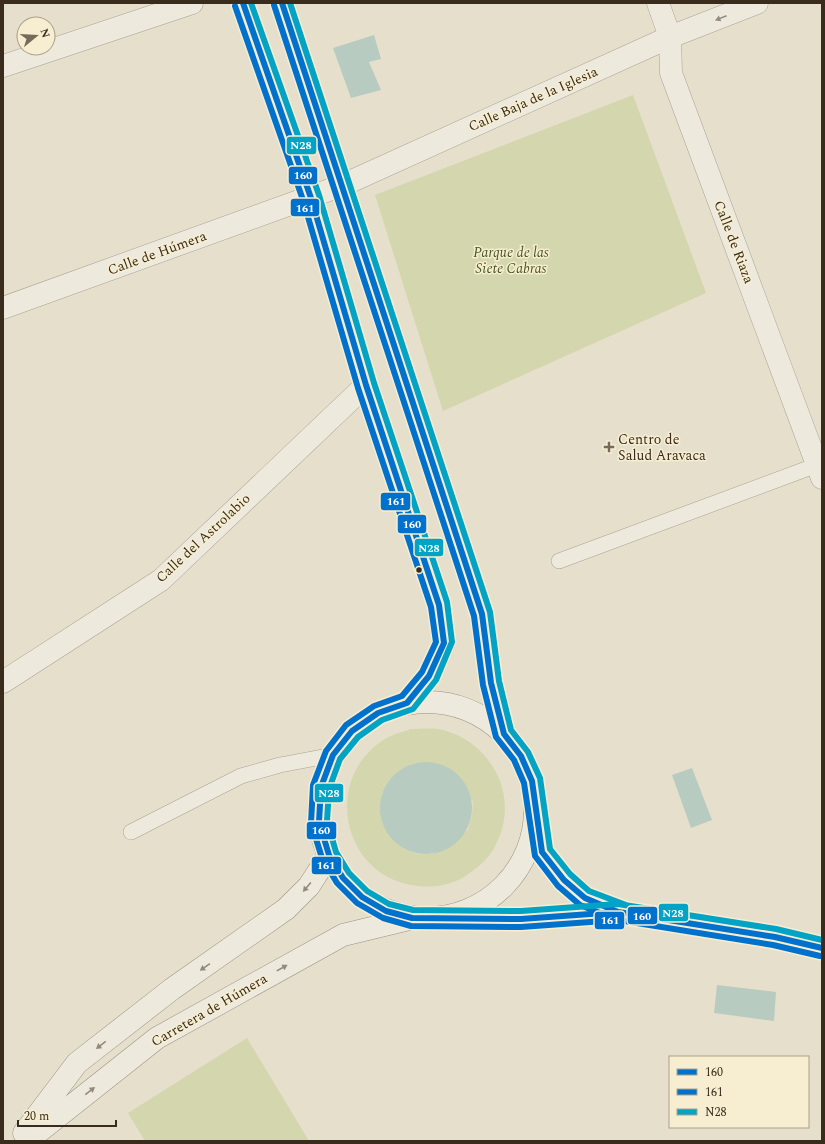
<svg xmlns="http://www.w3.org/2000/svg" width="825" height="1144" viewBox="0 0 825 1144" font-family="Spectral,serif">
  <style>
    .green { fill: #d4d6ad; fill-rule: evenodd }
    .water { fill: #b8cbc0 }
    .lines { fill: none; stroke-linecap: round; stroke-linejoin: round }
    .service-casing { stroke: #aaa395; stroke-width: 16 }
    .minor-casing { stroke: #aaa395; stroke-width: 23 }
    .secondary-casing { stroke: #9a9385; stroke-width: 23 }
    .service { stroke: #ede9dd; stroke-width: 15 }
    .minor { stroke: #ede9dd; stroke-width: 22 }
    .secondary { stroke: #ede9dd; stroke-width: 22 }
    .bus-1-casing { stroke: #f7eed1; stroke-width: 9 }
    .bus-2-casing { stroke: #f7eed1; stroke-width: 9 }
    .bus-3-casing { stroke: #f7eed1; stroke-width: 9 }
    .bus-1 { stroke: #0072ce; stroke-width: 6 }
    .bus-2 { stroke: #0072ce; stroke-width: 6 }
    .bus-3 { stroke: #03a3c5; stroke-width: 6 }
    .oneway { fill: #938a7d }
    .poi-dot { fill: #766b5a; stroke: #f7eed1; stroke-width: 1.5 }
    .bus-dot { fill: #392c1d; stroke: #f7eed1; stroke-width: 1.5 }
    .labels { text-anchor: middle; dominant-baseline: central; stroke-width: 3; stroke-linejoin: round; paint-order: stroke }
    .street-label { font-size: 14px; fill: #392c1d; stroke: #f7eed1 }
    .park-label { font-size: 14px; font-style: italic; fill: #475722; stroke: #f7eed1 }
    .poi-label { font-size: 14px; fill: #392c1d; stroke: #f7eed1; text-anchor: start }
    .line-badge { stroke: #f7eed1; stroke-width: 1.5 }
    .badge-label { font-size: 11px; text-anchor: middle; font-weight: bold; fill: #fff }
  </style>
  <rect width="100%" height="100%" fill="#e6dfcc"/>
  <path class="green" d="M633,95L706,293L443,411L375,195Z
    M411,729C419,729 430,728 438,729C482,737 513,781 503,825C502,831 499,837 497,842C491,857 478,868 464,877C450,885 434,888 418,886C342,879 321,778 385,739C393,734 403,732 411,729ZM415,763L473,801L472,816L468,830L433,854H418L404,849L380,809L382,794L389,780L401,769Z
    M247,1038L309,1141H145L128,1113Z"/>
  <path class="water" d="M374,35L381,59L369,62L381,90L351,98L333,48Z
    M380 808a46 46 0 1 1 92 0a46 46 0 1 1-92 0Z
    M692,768L712,820L691,828L672,775Z
    M717,985L776,992L774,1021L714,1013Z"/>
  <g class="lines">
    <g class="service-casing">
      <path id="service" d="M559,561L817,465
        M131,832L241,776L280,765L333,755"/>
    </g>
    <g class="minor-casing">
      <path id="minor" d="M243,3L311,198L366,385L439,605L444,643L429,676L407,703
        M282,3L482,614L491,683L504,734
        M658,3L670,37L671,73L822,478
        M3,66L192,3
        M3,308L343,185L670,37L757,3
        M3,682L161,580L366,385"/>
    </g>
    <g class="secondary-casing">
      <path id="secondary" d="M319 810a108 108 0 1 1 216 0a108 108 0 1 1-216 0Z
        M539,825L542,852L564,880L585,898L615,911
        M457,919H521L618,912L775,937L822,948
        M24,1133L77,1063L172,989L286,909L309,886L329,855
        M27,1141L157,1038L343,935L409,919"/>
    </g>
    <use href="#service" class="service"/>
    <use href="#minor" class="minor"/>
    <use href="#secondary" class="secondary"/>
    <g class="bus-1-casing">
      <path id="bus-1" d="M243,3L311,198L366,385L439,605L444,643L429,676L407,703L378,713L352,731L333,755L321,787L319,822L329,855L343,878L362,897L386,911L412,918L521,919L618,912L775,937L822,948
        M282,3L482,614L491,683L504,734L521,756L532,781L542,852L564,880L585,898L618,912L625,913"/>
    </g>
    <g class="bus-2-casing">
      <path id="bus-2" d="M274,5L474,616L483,685L496,737L514,760L524,783L535,856L558,886L580,905L615,919L624,921
        M235,6L303,200L358,388L431,607L436,642L422,672L402,696L374,706L346,725L326,751L313,785L311,823L322,858L337,883L357,903L383,918L411,926L521,927L618,920L773,945L820,956"/>
    </g>
    <g class="bus-3-casing">
      <path id="bus-3" d="M251,3L319,195L374,383L447,602L452,642L436,680L413,709L382,720L358,737L340,759L329,789L327,821L336,852L349,873L367,891L389,904L413,910L521,911L618,904L776,929L822,940
        M290,3L490,612L499,681L511,730L528,752L540,778L550,849L570,874L589,891L626,905"/>
    </g>
    <use href="#bus-1" class="bus-1"/>
    <use href="#bus-2" class="bus-2"/>
    <use href="#bus-3" class="bus-3"/>
  </g>
  <defs><path id="oneway-solid" d="M-6-.8H1V-3.2L6.5 0L1 3.2V.8H-6Z"/></defs>
  <g class="oneway">
    <use href="#oneway-solid" transform="translate(721 18) rotate(158)"/>
    <use href="#oneway-solid" transform="translate(307 887) rotate(130)"/>
    <use href="#oneway-solid" transform="translate(205 967) rotate(145)"/>
    <use href="#oneway-solid" transform="translate(282 968) rotate(-29)"/>
    <use href="#oneway-solid" transform="translate(101 1045) rotate(142)"/>
    <use href="#oneway-solid" transform="translate(90 1091) rotate(-38)"/>
  </g>
  <path class="poi-dot" d="M607 441h4v4h4v4h-4v4h-4v-4h-4v-4h4z"/>
  <circle class="bus-dot" cx="419" cy="570" r="3.5"/>
  <g class="labels">
    <g class="street-label">
      <text transform="translate(533 99) rotate(-24)">Calle Baja de la Iglesia</text>
      <text transform="translate(734 242) rotate(69)">Calle de Riaza</text>
      <text transform="translate(157 253) rotate(-20)">Calle de Húmera</text>
      <text transform="translate(203 538) rotate(-43)">Calle del Astrolabio</text>
      <text transform="translate(209 1010) rotate(-30)">Carretera de Húmera</text>
    </g>
    <g class="park-label">
      <text x="511" y="252">Parque de las<tspan x="511" dy="16">Siete Cabras</tspan></text>
    </g>
    <g class="poi-label">
      <text x="618" y="439">Centro de<tspan x="618" dy="16">Salud Aravaca</tspan></text>
    </g>
  </g>
  <g class="line-badge">
    <rect x="286" y="136" width="31" height="19" rx="4" fill="#03a3c5"/>
    <rect x="288" y="166" width="30" height="19" rx="4" fill="#0072ce"/>
    <rect x="290" y="198" width="30" height="19" rx="4" fill="#0072ce"/>
    <rect x="380" y="492" width="31" height="19" rx="4" fill="#0072ce"/>
    <rect x="397" y="514" width="30" height="20" rx="4" fill="#0072ce"/>
    <rect x="414" y="538" width="30" height="19" rx="4" fill="#03a3c5"/>
    <rect x="314" y="783" width="30" height="20" rx="4" fill="#03a3c5"/>
    <rect x="306" y="821" width="31" height="19" rx="4" fill="#0072ce"/>
    <rect x="311" y="856" width="31" height="19" rx="4" fill="#0072ce"/>
    <rect x="658" y="903" width="31" height="19" rx="4" fill="#03a3c5"/>
    <rect x="627" y="906" width="31" height="19" rx="4" fill="#0072ce"/>
    <rect x="594" y="911" width="31" height="19" rx="4" fill="#0072ce"/>
  </g>
  <g class="badge-label">
    <text x="301" y="149">N28</text>
    <text x="303" y="179">160</text>
    <text x="305" y="212">161</text>
    <text x="396" y="505">161</text>
    <text x="412" y="528">160</text>
    <text x="429" y="552">N28</text>
    <text x="329" y="797">N28</text>
    <text x="321" y="834">160</text>
    <text x="326" y="869">161</text>
    <text x="673" y="917">N28</text>
    <text x="642" y="920">160</text>
    <text x="610" y="924">161</text>
  </g>
  <rect width="825" height="1144" fill="none" stroke="#392c1d" stroke-width="8"/>
  <rect x="669" y="1056" width="140" height="72" fill="#f7eed1" stroke="#aba089"/>
  <rect x="677" y="1069" width="20" height="6" fill="#0072ce" stroke="#aba089"/>
  <text x="705" y="1076" font-size="12" fill="#392c1d">160</text>
  <rect x="677" y="1089" width="20" height="6" fill="#0072ce" stroke="#aba089"/>
  <text x="705" y="1096" font-size="12" fill="#392c1d">161</text>
  <rect x="677" y="1109" width="20" height="6" fill="#03a3c5" stroke="#aba089"/>
  <text x="705" y="1116" font-size="12" fill="#392c1d">N28</text>
  <g transform="translate(36 36) rotate(72)"><circle r="19" fill="#f7eed1" stroke="#aba089"/>
  <path d="M0-3L7 15L0 10L-7 15Z" fill="#766b5a"/>
  <text y="-6" font-size="11" font-weight="bold" text-anchor="middle" fill="#392c1d">N</text>
  </g>
  <path d="M18 1120v6h98v-6" fill="none" stroke="#392c1d" stroke-width="2"/>
  <text x="24" y="1120" font-size="12" fill="#392c1d" stroke="#f7eed1" stroke-width="3" paint-order="stroke">20 m</text>
</svg>
